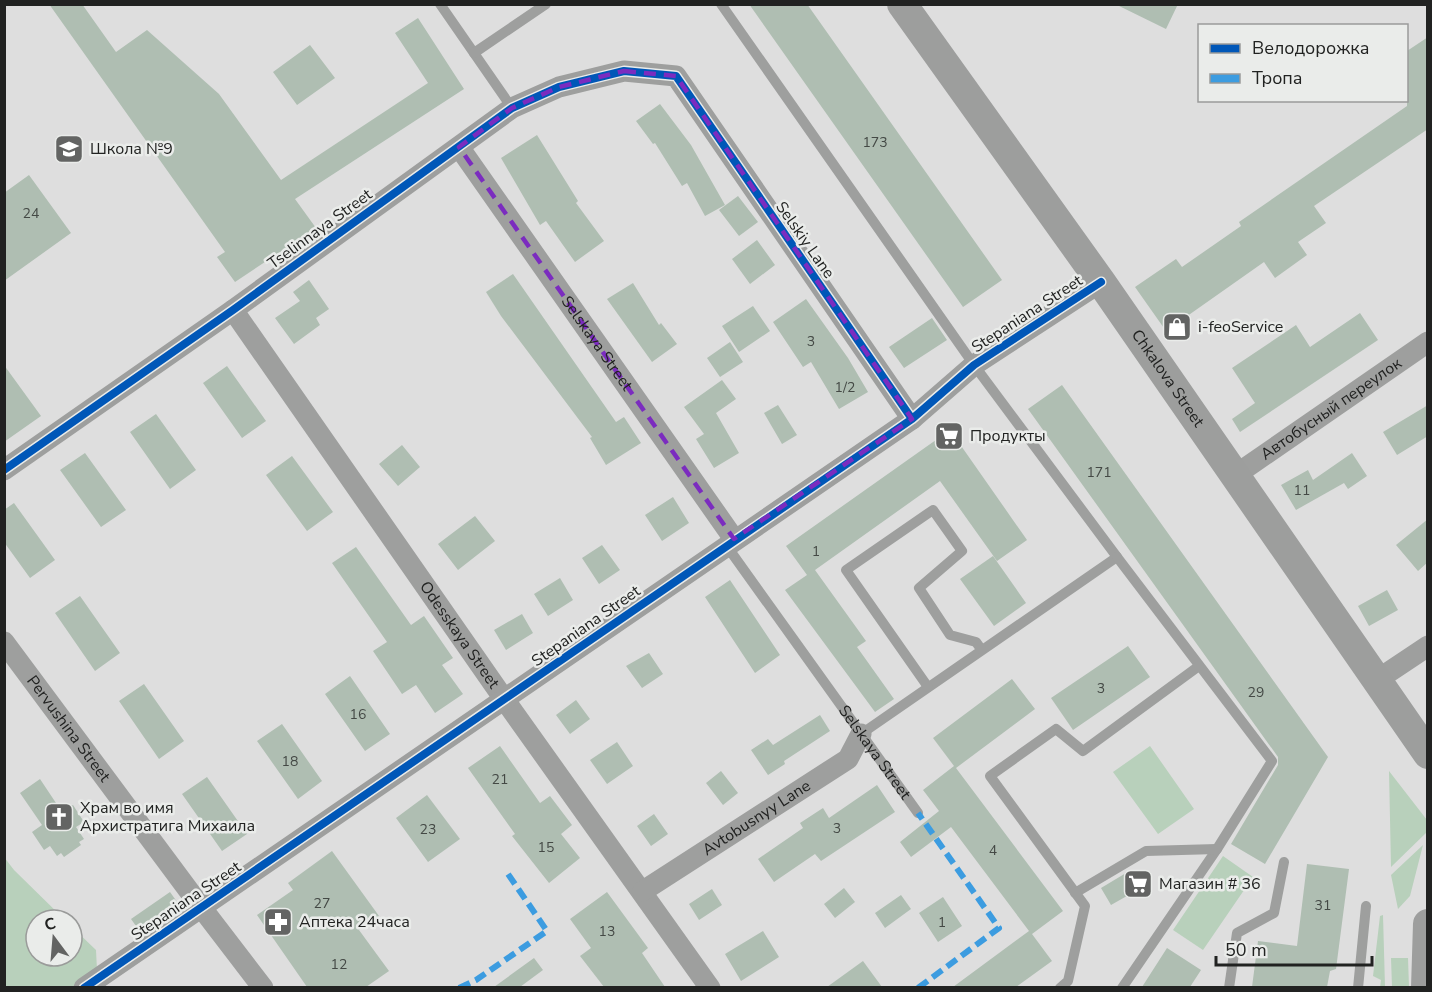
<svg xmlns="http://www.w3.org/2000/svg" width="1432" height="992" viewBox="0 0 1432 992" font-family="'Nunito Sans',sans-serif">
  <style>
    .green { fill: #b8d0bb }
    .building { fill: #afbeb2 }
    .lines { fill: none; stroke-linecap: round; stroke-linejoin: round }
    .lane { stroke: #9e9f9e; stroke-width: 10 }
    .street { stroke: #9e9f9e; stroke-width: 21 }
    .secondary { stroke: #9d9e9d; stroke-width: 30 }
    .quiet { stroke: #3c9ce0; stroke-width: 6; stroke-dasharray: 12 6; stroke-linecap: butt }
    .cycleway-casing { stroke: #eaecea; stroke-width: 11 }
    .cycleway { stroke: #0057b8; stroke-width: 8 }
    .marked { fill: none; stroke: #7b2cbf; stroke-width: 4.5; stroke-dasharray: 12 8; stroke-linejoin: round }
    .labels { text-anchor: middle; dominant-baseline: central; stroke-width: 5; stroke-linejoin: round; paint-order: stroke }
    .number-label { font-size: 14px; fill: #444945 }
    .poi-label { font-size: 16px; fill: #212221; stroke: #eaecea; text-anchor: start }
    .street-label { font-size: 16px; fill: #212221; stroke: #eaecea }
  </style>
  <rect width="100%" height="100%" fill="#dedede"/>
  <path class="green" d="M1150,746L1194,809L1158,834L1113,772Z
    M1389,771L1427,820V832L1391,867Z
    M1423,845L1410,896L1398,909L1391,875Z
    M1223,856L1253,877L1203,950L1173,930Z
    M4,857L14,870L65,920H36V956H72V927L96,950L97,970L72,987H5Z
    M1383,915L1385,987L1380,988L1381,980L1373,976L1380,916Z
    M1391,958H1408L1409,987H1392Z"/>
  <path class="building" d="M49,4H82L116,52L147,30L219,94L281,180L428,83L395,33L418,18L464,89L295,199L316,228L235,282L217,257L225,252Z
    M749,4H807L1002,280L963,307Z
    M1115,4H1178L1166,29Z
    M1428,37V129L1314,206L1326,223L1298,242L1307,255L1275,278L1264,262L1166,331L1135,287L1176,259L1182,267L1241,226L1239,222L1407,106V51Z
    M310,45L335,78L297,105L273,72Z
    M660,104L691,145L725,205L705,216L687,183L682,186L655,143L653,144L636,121Z
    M537,135L578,201L576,203L604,241L575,262L546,221L540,225L501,158Z
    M29,175L71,233L4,281V193Z
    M738,196L758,222L739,236L719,210Z
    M757,240L775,265L750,284L732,259Z
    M513,274L616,422L624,417L641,443L606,465L590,438L592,437L501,316L486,292Z
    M309,280L329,309L316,318L320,325L294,344L275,318L300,301L293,292Z
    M633,283L659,325L661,323L677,344L652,362L607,299Z
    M806,299L848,358L868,392L839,409L811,362L803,367L773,322Z
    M753,306L770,331L739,352L722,326Z
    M1360,313L1378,340L1240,432L1232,419L1255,403L1232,368L1296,325L1310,347Z
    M932,318L947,340L904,368L889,347Z
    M730,342L743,362L720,377L707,358Z
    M4,365L41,416L4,442Z
    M227,366L266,421L242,438L203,383Z
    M722,380L736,399L716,413L739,453L714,468L696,439L704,434L684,407Z
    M1062,385L1328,757L1265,864L1231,844L1278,765V757L1028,409Z
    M778,405L797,435L782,444L764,413Z
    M1428,405V436L1397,455L1383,432Z
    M156,414L196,470L170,489L130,432Z
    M950,430L1027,540L997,561L940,481L815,570L866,641L857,647L894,699L875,712L785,590L807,575L786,546Z
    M402,445L420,467L398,486L379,464Z
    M85,453L126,510L101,527L60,470Z
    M1352,453L1367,476L1348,489L1344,483L1296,510L1281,485L1308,470L1313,480Z
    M292,456L333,512L307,531L266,475Z
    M673,497L689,523L662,541L645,515Z
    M14,503L55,560L30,578L4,542V510Z
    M475,516L495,541L458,570L438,544Z
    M1428,519V562L1418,571L1396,545Z
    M602,545L620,570L599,584L582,558Z
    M356,547L411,625L424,616L453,658L442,665L463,694L435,713L416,685L402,694L373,651L387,642L332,563Z
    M993,556L1026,603L994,626L960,579Z
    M560,578L573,600L548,616L534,594Z
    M730,580L780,655L755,673L705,597Z
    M1387,590L1398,610L1369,626L1358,606Z
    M80,596L120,653L95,671L55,613Z
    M522,614L533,633L506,650L494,630Z
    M1128,646L1150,677L1073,730L1051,698Z
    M649,653L663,674L642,688L626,666Z
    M350,676L390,734L365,751L325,694Z
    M1012,679L1035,709L956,768L1063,911L1032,934L1052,961L1016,987H953L1029,931L951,827L911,857L900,842L939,811L923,790L954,766L933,738Z
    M144,684L184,741L159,759L119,701Z
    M576,700L590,719L570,734L556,715Z
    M820,715L830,731L784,761L785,764L768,775L751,750L768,739L773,745Z
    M282,724L322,781L298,799L257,741Z
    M617,742L633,766L607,784L590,760Z
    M500,746L540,803L550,796L572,825L561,834L580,858L549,883L512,836L515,834L468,768Z
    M721,771L738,793L723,805L706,783Z
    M207,777L247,834L222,851L182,794Z
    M40,779L62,812L73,805L84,822L76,827L84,839L79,842L81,845L64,857L61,853L57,856L50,846L44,850L32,832L42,825L20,793Z
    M877,785L895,812L821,861L815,854L774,882L758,859L803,828L800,823L823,808L829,818Z
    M427,795L460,839L428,862L396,818Z
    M654,814L668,834L651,846L637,826Z
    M332,851L379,916L359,930L389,971L366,987H307L257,915L293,890L288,883Z
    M1307,864L1349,869L1336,969L1330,971L1327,987H1252L1258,941L1297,946Z
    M1131,870L1141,888L1111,905L1101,888Z
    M844,888L855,902L835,918L824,904Z
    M712,889L722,905L699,920L689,904Z
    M170,892L180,906L141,933L131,919Z
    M607,892L648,948L642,953L665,987H604L580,956L591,948L570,919Z
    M901,895L911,909L885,928L875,913Z
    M943,897L962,926L938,942L919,913Z
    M763,931L779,957L741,981L725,954Z
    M1167,948L1201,970L1190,987H1142Z
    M534,958L543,970L520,987H494Z
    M863,961L882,987H827Z"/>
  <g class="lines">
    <g class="lane">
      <path d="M440,4L512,108"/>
      <path d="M721,4L974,365L1117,557L861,734"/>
      <path d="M474,53L546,4"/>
      <path id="s1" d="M726,545L918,813"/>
      <path d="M1117,557L1272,761L1217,849L1122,988"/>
      <path d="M928,687L846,570L933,510L962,551L919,588L950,635L976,642L981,649"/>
      <path d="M1075,893L1146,851L1217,849"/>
      <path d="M1060,988L1068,981L1085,906L990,776L1056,729L1083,751L1199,666"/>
      <path d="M1229,988L1237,933L1274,913L1284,862"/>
      <path d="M1358,988L1366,906"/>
    </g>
    <g class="street">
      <path id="s2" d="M459,147L734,539"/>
      <path id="s3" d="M233,310L504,699L710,988"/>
      <path d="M4,470L233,310L512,108L559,87L624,71L676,76L912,419"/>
      <path id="s4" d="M1234,476L1428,342"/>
      <path id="s5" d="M4,642L201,907L263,988"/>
      <path d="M1377,680L1428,646"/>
      <path id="s6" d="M643,891L848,759L861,734"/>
      <path d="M84,988L912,419L974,365L1101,282"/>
    </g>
    <g class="secondary">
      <path id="s7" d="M902,4L1101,282L1428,754"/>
      <path d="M1426,988L1428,924"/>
    </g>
    <path class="quiet" d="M459,988L476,980L547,931L506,871
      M918,988L999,928L918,813"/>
    <g class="cycleway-casing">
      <path id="cycleway" d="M4,470L233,310L512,108L559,87L624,71L676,76L912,419
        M84,988L912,419L974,365L1101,282"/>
    </g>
    <use href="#cycleway" class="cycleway"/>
  </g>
  <path class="marked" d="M624,71L676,76L912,419L734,539L459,147L512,108L559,87Z"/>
  <defs>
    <g id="school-square" transform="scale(1.5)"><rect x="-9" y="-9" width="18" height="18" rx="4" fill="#636463" stroke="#eaecea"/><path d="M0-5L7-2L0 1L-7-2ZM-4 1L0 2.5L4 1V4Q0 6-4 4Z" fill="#fff"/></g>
    <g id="shop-square" transform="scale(1.5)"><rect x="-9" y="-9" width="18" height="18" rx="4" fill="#636463" stroke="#eaecea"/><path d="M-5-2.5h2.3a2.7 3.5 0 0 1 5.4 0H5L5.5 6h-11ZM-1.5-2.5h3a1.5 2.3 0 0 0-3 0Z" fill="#fff"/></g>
    <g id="supermarket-square" transform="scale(1.5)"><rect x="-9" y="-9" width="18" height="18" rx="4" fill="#636463" stroke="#eaecea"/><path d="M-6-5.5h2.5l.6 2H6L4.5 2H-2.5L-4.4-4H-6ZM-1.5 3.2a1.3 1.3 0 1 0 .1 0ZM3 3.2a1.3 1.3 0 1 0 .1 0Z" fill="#fff"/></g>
    <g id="church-square" transform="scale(1.5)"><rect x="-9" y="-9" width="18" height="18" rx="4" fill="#636463" stroke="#eaecea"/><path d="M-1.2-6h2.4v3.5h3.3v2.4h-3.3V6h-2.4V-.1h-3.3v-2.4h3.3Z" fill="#fff"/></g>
    <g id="pharmacy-square" transform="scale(1.5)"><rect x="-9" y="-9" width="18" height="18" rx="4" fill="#636463" stroke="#eaecea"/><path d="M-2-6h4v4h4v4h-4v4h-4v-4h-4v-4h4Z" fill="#fff"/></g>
  </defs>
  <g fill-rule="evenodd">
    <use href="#school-square" x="69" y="149"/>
    <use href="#shop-square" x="1177" y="327"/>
    <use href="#supermarket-square" x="949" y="436"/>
    <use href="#church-square" x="59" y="817"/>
    <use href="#supermarket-square" x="1138" y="884"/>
    <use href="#pharmacy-square" x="278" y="922"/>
  </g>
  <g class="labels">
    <g class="number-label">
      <text x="875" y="142">173</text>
      <text x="31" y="213">24</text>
      <text x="811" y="341">3</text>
      <text x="845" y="387">1/2</text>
      <text x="1099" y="472">171</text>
      <text x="1302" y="490">11</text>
      <text x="816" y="551">1</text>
      <text x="1101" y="688">3</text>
      <text x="1256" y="692">29</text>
      <text x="358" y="714">16</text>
      <text x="290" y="761">18</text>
      <text x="500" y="779">21</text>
      <text x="837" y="828">3</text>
      <text x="428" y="829">23</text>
      <text x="546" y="847">15</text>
      <text x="993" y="850">4</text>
      <text x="322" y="903">27</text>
      <text x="1323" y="905">31</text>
      <text x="942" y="922">1</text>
      <text x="607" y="931">13</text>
      <text x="339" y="964">12</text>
    </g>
    <g class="poi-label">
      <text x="90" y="149">Школа №9</text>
      <text x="1198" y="327">i-feoService</text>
      <text x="970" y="436">Продукты</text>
      <text x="80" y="808">Храм во имя<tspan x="80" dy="18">Архистратига Михаила</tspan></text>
      <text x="1159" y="884">Магазин # 36</text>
      <text x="299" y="922">Аптека 24часа</text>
    </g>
    <g class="street-label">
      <text transform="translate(320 229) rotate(-36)">Tselinnaya Street</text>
      <text transform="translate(805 240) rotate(55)">Selskiy Lane</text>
      <text transform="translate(1027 314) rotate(-33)">Stepaniana Street</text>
      <text stroke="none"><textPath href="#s2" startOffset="240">Selskaya Street</textPath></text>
      <text stroke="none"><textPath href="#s7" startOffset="459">Chkalova Street</textPath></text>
      <text stroke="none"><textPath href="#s4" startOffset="118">Автобусный переулок</textPath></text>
      <text transform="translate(586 626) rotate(-35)">Stepaniana Street</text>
      <text stroke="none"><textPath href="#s3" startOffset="396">Odesskaya Street</textPath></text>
      <text stroke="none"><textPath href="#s5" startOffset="108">Pervushina Street</textPath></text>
      <text stroke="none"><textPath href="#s1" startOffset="255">Selskaya Street</textPath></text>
      <text stroke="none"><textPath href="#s6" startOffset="135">Avtobusnyy Lane</textPath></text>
      <text transform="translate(186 901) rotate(-34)">Stepaniana Street</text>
    </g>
  </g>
  <rect width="1432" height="992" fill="none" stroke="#212221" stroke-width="12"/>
  <rect x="1198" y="24" width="210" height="78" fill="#eaecea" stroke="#9a9b9a" stroke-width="1.5"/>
  <rect x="1210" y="44" width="30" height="9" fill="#0057b8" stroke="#9a9b9a" stroke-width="1.5"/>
  <text x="1252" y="54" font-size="18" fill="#212221">Велодорожка</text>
  <rect x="1210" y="74" width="30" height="9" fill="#3c9ce0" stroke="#9a9b9a" stroke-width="1.5"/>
  <text x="1252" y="84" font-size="18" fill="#212221">Тропа</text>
  <g transform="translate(54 938) rotate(344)"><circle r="28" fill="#eaecea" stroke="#9a9b9a" stroke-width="1.5"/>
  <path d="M0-4.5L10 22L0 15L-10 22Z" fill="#636463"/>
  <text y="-9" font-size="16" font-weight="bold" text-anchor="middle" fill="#212221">С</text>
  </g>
  <path d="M1216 956v9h156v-9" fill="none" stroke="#212221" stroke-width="3"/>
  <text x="1225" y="956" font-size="18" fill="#212221" stroke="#eaecea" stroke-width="4.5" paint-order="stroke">50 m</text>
</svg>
